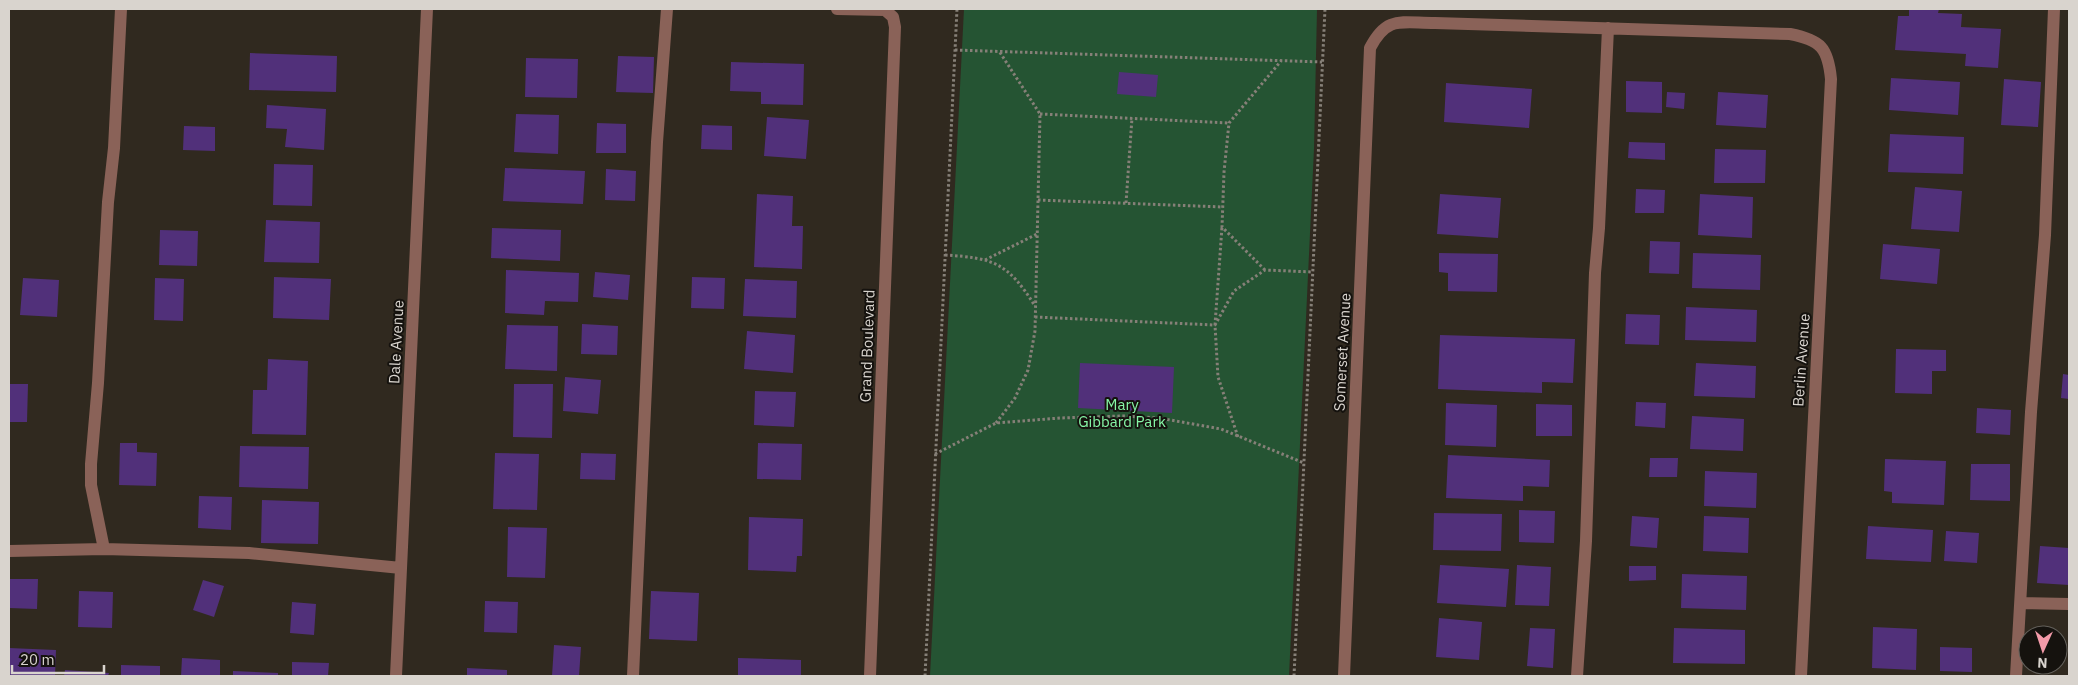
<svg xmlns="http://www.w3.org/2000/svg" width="2078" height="685" viewBox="0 0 2078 685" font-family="'IBM Plex Sans',sans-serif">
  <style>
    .green { fill: #255433 }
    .building { fill: #51307a }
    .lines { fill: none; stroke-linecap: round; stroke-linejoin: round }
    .path { stroke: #868078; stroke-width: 3; stroke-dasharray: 2.5 2.5; stroke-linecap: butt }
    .minor { stroke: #8a6258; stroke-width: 12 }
    .labels { text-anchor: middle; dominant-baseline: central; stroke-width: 4; stroke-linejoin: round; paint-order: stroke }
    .street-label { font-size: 15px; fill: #d9d4ce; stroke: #15120e }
    .park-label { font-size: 15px; fill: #86f6a6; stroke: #15120e }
  </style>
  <rect width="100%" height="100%" fill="#30291f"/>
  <path class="green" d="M964,9H1317L1314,149L1289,676H930Z"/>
  <path class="building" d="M1909,9H1939L1938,13L1962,14L1961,27L2001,29L1998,68L1965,66L1966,54L1895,50L1898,16H1909Z
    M250,53L337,56L336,92L249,90Z
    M618,56L654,57L653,93L616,92Z
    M526,58L578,59L577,98L525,97Z
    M731,62L804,64L803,105L761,104V92L730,91Z
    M1119,72L1158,75L1156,97L1117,94Z
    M1891,78L1960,82L1958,115L1889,110Z
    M2004,79L2041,82L2038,127L2001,125Z
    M1626,81L1662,82V113L1626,112Z
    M1446,83L1532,89L1529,128L1444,122Z
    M1667,92L1685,93L1684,109L1666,107Z
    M1718,92L1768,95L1766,128L1716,125Z
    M267,105L326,109L324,150L285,147L287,129L266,128Z
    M516,114L559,115L558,154L514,152Z
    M767,117L809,120L806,159L764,156Z
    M597,123L626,124V153H596Z
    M702,125L732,126V150L701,149Z
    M184,126L215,127V151L183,150Z
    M1890,134L1964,137L1963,174L1888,172Z
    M1629,142L1665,143V160L1628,158Z
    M1715,149L1766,150L1765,183H1714Z
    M274,164L313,165L312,206L273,205Z
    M505,168L585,171L583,204L503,201Z
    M606,169L636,171L635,201L605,200Z
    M1915,187L1962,191L1959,232L1911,229Z
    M1636,189L1665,190L1664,213H1635Z
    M757,194L793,196L792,226H803L802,269L754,267Z
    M1440,194L1501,198L1498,238L1437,234Z
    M1700,194L1753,197L1752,238L1698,235Z
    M266,220L320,222L319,263L264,262Z
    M492,228L561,230L560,261L491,258Z
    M160,230L198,231L197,266L159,265Z
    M1650,241L1680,242L1679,274L1649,273Z
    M1883,244L1940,249L1937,284L1880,279Z
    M1439,253L1498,254L1497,292L1448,291V273L1439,272Z
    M1693,253L1761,255L1760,290L1692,288Z
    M506,270L579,273L578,302L545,301L544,315L505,313Z
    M595,272L630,275L628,300L593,297Z
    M274,277L331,279L329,320L273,318Z
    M692,277L725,278L724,309L691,308Z
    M23,278L59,280L57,317L20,315Z
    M155,278L184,279L183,321L154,320Z
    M745,279L797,281L796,318L743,316Z
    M1686,307L1757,310L1756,342L1685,340Z
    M1626,314L1660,315L1659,345L1625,344Z
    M582,324L618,326L617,355L581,354Z
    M507,325L558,326L557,371L505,369Z
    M747,331L795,335L793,373L744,369Z
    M1440,335L1575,339L1573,383L1542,382V393L1438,389Z
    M1896,349L1946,350V371H1932V394L1895,393Z
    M268,359L308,361L306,435L252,434L253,390H267Z
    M1080,363L1174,367L1172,413L1078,408Z
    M1696,363L1756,366L1755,398L1694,396Z
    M2063,374L2069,375V399L2061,398Z
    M565,377L601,380L598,414L563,411Z
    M9,384H28L27,422H9Z
    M514,384H553L552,438L513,437Z
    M755,391L796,392L794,427L754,425Z
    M1636,402L1666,403L1665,428L1635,426Z
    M1446,403L1497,405L1496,447L1445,445Z
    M1536,404L1572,405V436H1536Z
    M1977,408L2011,410L2010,435L1976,433Z
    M1692,416L1744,419L1743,451L1690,449Z
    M120,443H137V452L157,453L156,486L119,485Z
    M758,443L802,444L801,480L757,479Z
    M240,446L309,447L308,489L239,487Z
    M495,453L539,454L537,510L493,509Z
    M581,453L616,454L615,480L580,479Z
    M1448,455L1550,460L1549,487L1523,486V501L1446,498Z
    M1650,458H1678L1677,477H1649Z
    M1885,459L1946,461L1944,505L1892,503V492L1884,491Z
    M1971,464H2010V501L1970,500Z
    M1705,471L1757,473L1756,508L1704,506Z
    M199,496L232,497L231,530L198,528Z
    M262,500L319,502L318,544L261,543Z
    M1519,510L1555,511L1554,543L1519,542Z
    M1434,513L1502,514L1501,551L1433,550Z
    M1632,516L1659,518L1657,548L1630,546Z
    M1704,516L1749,518L1748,553L1703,551Z
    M749,517L803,519L802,556H797L796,572L748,570Z
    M1868,526L1933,530L1931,562L1866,559Z
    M508,527L547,528L545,578L507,577Z
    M1946,531L1979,533L1977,563L1944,561Z
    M2040,546L2069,548V585L2037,583Z
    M1440,565L1509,569L1506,607L1437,603Z
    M1517,565L1551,567L1549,606L1515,605Z
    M1629,566H1656V580L1629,581Z
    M1682,574L1747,576L1746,610L1681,608Z
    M10,579H38L37,609L9,608Z
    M203,580L224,586L214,617L193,610Z
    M79,591L113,592L112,628L78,627Z
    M651,591L699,593L697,641L649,639Z
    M485,601L518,602L517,633L484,632Z
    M292,602L316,604L314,635L290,633Z
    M1439,618L1482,622L1479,660L1436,657Z
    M1873,627L1917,629L1916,670L1872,668Z
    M1530,628L1555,629L1553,668L1527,666Z
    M1674,628L1745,630V664L1673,663Z
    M554,645L581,647L579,676H552Z
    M1940,647L1972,648V672L1940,671Z
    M9,648L56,650L55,676H9Z
    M182,658L220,660V676H181Z
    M738,658L801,660V676H738Z
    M292,662L329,663L328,676H292Z
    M121,665L160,666V676H121Z
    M467,668L507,670V676H467Z
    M65,670L109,673L108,676H64Z
    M233,671L278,673V676H233Z"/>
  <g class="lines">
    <path class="path" d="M955,50L1322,62
      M1040,114L1229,123
      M1038,200L1223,207
      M1126,203L1132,118
      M945,255C994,258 1008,263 1035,306
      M985,260L1037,234
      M1265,270L1222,227L1224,172L1229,123L1281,61
      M1035,317L1215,325L1222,227
      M996,423L1015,398L1028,370L1035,331L1040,114L999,51
      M1238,437L1218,377L1215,325L1234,291L1265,270L1313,272
      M935,454L996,423L1060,418L1123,416L1159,418L1221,429L1304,463
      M925,676L957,9
      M1294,676L1325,9"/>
    <path class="minor" d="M837,9L885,10L893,17L895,27L870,676
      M104,549L91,485V464L98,383L108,202L114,148L121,9
      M9,551L104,549L249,553L401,568
      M2021,603L2069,604
      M396,676L427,9
      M633,676L657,142L667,9
      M1344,676L1370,48C1387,15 1401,23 1435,23L1790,34C1821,40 1828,48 1831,79L1801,676
      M1577,676L1586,541L1595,273L1599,228L1608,28
      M2016,676L2031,412L2045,235L2054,9"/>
  </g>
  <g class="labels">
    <g class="street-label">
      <text transform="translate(396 342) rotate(-87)">Dale Avenue</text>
      <text transform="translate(867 346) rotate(-88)">Grand Boulevard</text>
      <text transform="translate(1342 352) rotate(-87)">Somerset Avenue</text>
      <text transform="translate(1801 360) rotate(-86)">Berlin Avenue</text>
    </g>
    <g class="park-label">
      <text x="1122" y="404">Mary<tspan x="1122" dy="17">Gibbard Park</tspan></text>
    </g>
  </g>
  <rect width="2078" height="685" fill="none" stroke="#d9d4ce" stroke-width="20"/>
  <g transform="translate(2043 650) rotate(183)"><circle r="24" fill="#15120e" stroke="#63605b"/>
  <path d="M0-4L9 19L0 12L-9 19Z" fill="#f39aa9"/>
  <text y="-8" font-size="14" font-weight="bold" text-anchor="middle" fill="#d9d4ce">N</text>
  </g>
  <path d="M12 665v8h92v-8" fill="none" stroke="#d9d4ce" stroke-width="2.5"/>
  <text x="20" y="665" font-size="15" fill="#d9d4ce" stroke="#15120e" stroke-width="4" paint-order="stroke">20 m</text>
</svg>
